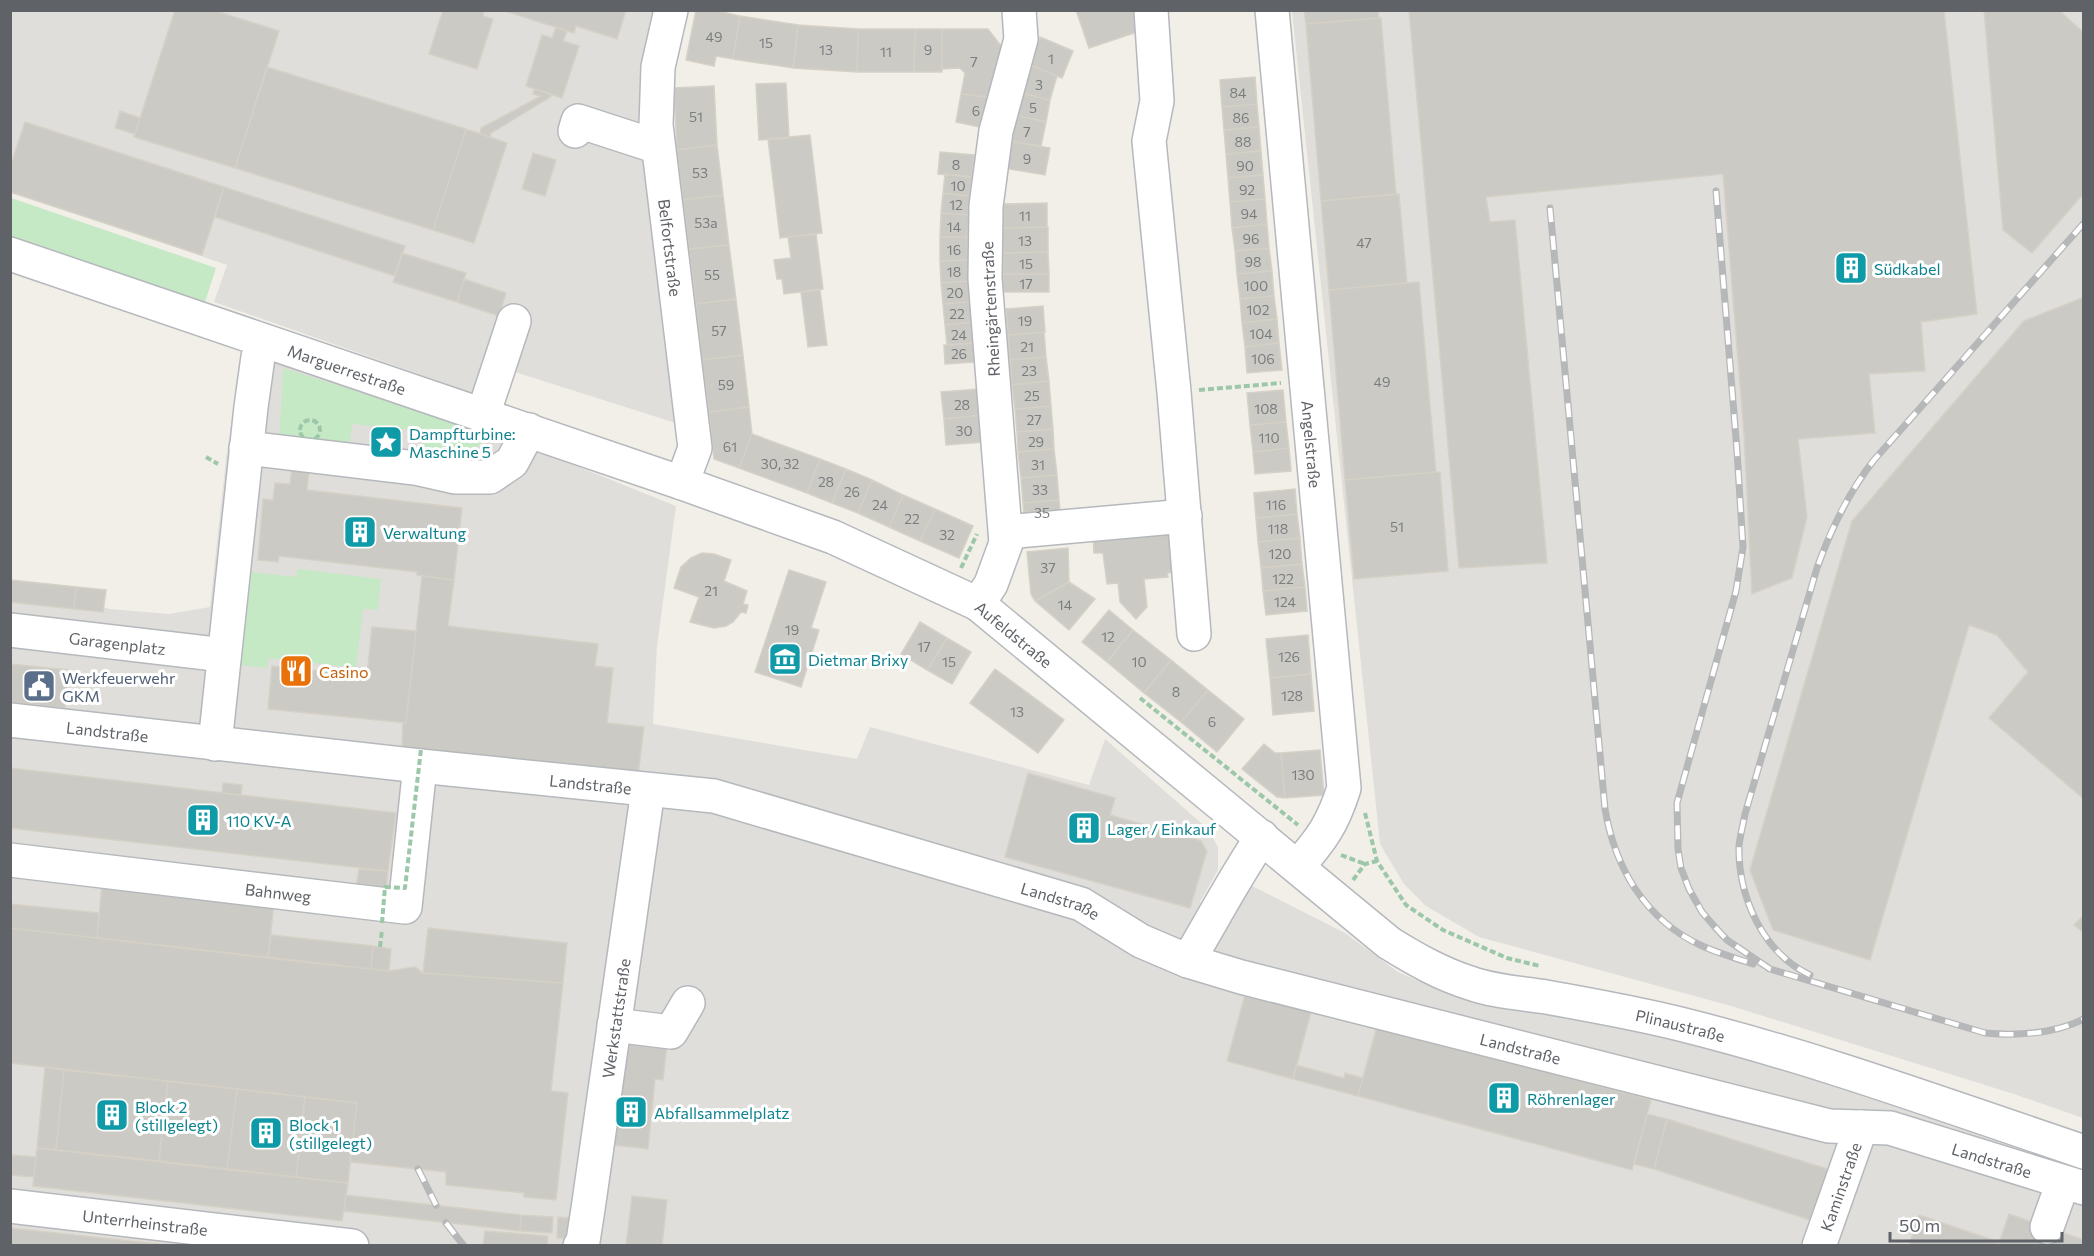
<svg xmlns="http://www.w3.org/2000/svg" width="2094" height="1256" viewBox="0 0 2094 1256" font-family="Commissioner,sans-serif">
  <style>
    .industrial { fill: #e0deda }
    .green { fill: #c5e8c5 }
    .building { fill: #cccac5; stroke: #d6d1c6; stroke-width: 1.5 }
    .lines { fill: none; stroke-linecap: round; stroke-linejoin: round }
    .minor-casing { stroke: #b5b8bc; stroke-width: 36 }
    .path { stroke: #9cc7a9; stroke-width: 4; stroke-dasharray: 6 3; stroke-linecap: butt }
    .minor { stroke: #fff; stroke-width: 33 }
    .rail-casing { stroke: #b6b7b8; stroke-width: 7 }
    .rail { stroke: #fff; stroke-width: 4.5; stroke-dasharray: 14; stroke-linecap: butt }
    .path-bridge { stroke: #9cc7a9; stroke-width: 4; stroke-dasharray: 6 3; stroke-linecap: butt }
    .labels { text-anchor: middle; dominant-baseline: central; stroke-width: 6; stroke-linejoin: round; paint-order: stroke }
    .number-label { font-size: 14px; fill: #7a7d7f }
    .street-label { font-size: 16px; fill: #5f6368; stroke: #fff }
    .culture-label { font-size: 16px; fill: #0d838f; stroke: #fff; text-anchor: start }
    .food-label { font-size: 16px; fill: #c56008; stroke: #fff; text-anchor: start }
    .service-label { font-size: 16px; fill: #4e5e75; stroke: #fff; text-anchor: start }
  </style>
  <rect width="100%" height="100%" fill="#f1efe8"/>
  <path class="industrial" d="M11,11H660L682,425L515,372L504,404L214,302L227,265L11,191Z
    M1292,11H2083V1118L2014,1094L1731,1006L1479,937L1426,906L1404,884L1380,844Z
    M242,351L539,451L676,506L657,646L653,724L857,759L870,727L1089,785L1105,739L1208,829L1218,847V870L1200,902L1216,915L1248,884L1345,933L1398,972L1455,997L1483,1005L1608,1022L1716,1047L2084,1164L2083,1246H11V587L110,609L169,614L210,607L226,459Z"/>
  <path class="green" d="M11,198L216,268L205,302L11,236Z
    M283,368L492,434C468,457 454,461 422,461V431L352,424L349,452L279,444Z
    M298,569L381,579L378,610L363,609L356,668L269,658L267,668L241,665L252,572L296,577Z"/>
  <path class="building" d="M175,10H213L279,31L235,168L134,137Z
    M443,10H484L483,16L493,19L477,69L429,54Z
    M502,10H626L617,39L576,26L574,33Z
    M696,10H713L740,16L733,59L716,56L714,66L686,60Z
    M1076,10H1143L1149,28L1089,48Z
    M1304,10H1378L1379,18L1306,24Z
    M1409,10H1944L1977,314L1921,322L1925,371L1869,374L1875,433L1798,439L1807,517L1792,578L1752,594L1744,434L1723,174L1486,197L1490,222L1515,220L1547,563L1459,568Z
    M1984,10H2059L2084,33V193L2032,253L2003,230Z
    M740,16L798,25L793,68L733,59Z
    M1381,18L1396,194L1321,201L1306,24Z
    M798,25L858,29L857,72L793,68Z
    M556,27L567,31L563,41L579,46L562,98L526,86L542,35L552,38Z
    M858,29H915L914,72H857Z
    M915,29H942V72H914Z
    M942,29H988L1007,54L995,98L961,94L965,73L960,68L942,69Z
    M1040,37L1073,51L1062,78L1030,65Z
    M1030,65L1057,76L1050,100L1021,93Z
    M267,67L466,129L433,230L235,168Z
    M1255,77L1257,104L1222,107L1220,80Z
    M786,83L789,138L759,140L756,84Z
    M714,86L717,145L677,150L674,88Z
    M534,89L552,94L549,98L491,133L490,137L480,134L481,128L541,96L533,94Z
    M1021,93L1050,100L1046,122L1015,115Z
    M961,94L995,98L989,129L956,122Z
    M1257,104L1259,127L1224,130L1222,107Z
    M120,111L140,118L135,134L115,128Z
    M1015,115L1046,122L1041,146L1008,141Z
    M25,122L224,187L202,255L10,192V167Z
    M1259,127L1261,151L1226,154L1224,130Z
    M466,129L507,143L474,243L433,230Z
    M810,135L822,233L780,238L768,139Z
    M1008,141L1050,148L1045,175L1004,168Z
    M717,145L723,195L683,200L677,150Z
    M1261,151L1263,175L1228,178L1226,154Z
    M940,152L974,155L972,177L938,174Z
    M533,153L556,160L545,196L522,189Z
    M945,174L972,177L970,196L943,193Z
    M1263,175L1265,199L1230,202L1228,178Z
    M224,187L405,246L395,276L215,217Z
    M943,193L970,196L969,215L941,213Z
    M1399,194L1407,283L1329,290L1321,201Z
    M723,195L729,245L689,249L683,200Z
    M1265,199L1267,224L1232,228L1230,202Z
    M1047,203V227L1002,228V204Z
    M941,213L969,215L967,237H940Z
    M1267,224L1269,248L1235,251L1232,228Z
    M1048,227V252L1003,253L1002,228Z
    M816,234L823,289L784,294L782,279H777L774,260L791,258L788,237Z
    M940,237H967L968,260L940,261Z
    M729,245L736,299L696,304L689,249Z
    M1269,248L1272,271L1237,274L1235,251Z
    M1048,252L1049,274H1003V253Z
    M402,253L466,273L457,302L393,282Z
    M968,260V281L941,283L940,261Z
    M1272,271L1274,296L1240,299L1237,274Z
    M1003,274H1049V292H1003Z
    M464,279L506,293L499,316L457,302Z
    M968,281L970,302L943,304L941,283Z
    M1419,282L1436,472L1345,480L1329,290Z
    M820,290L827,345L808,347L801,292Z
    M1274,296L1277,319L1242,323L1240,299Z
    M2084,297V799L1989,718L2028,672L1997,635L1969,625L1870,960L1773,930L1750,870L1852,521L2024,321Z
    M736,299L743,355L702,360L696,304Z
    M970,302L972,322L945,325L943,304Z
    M1043,306L1045,332L1008,335L1006,309Z
    M1277,319L1279,343L1245,347L1242,323Z
    M972,322L974,343L947,345L945,325Z
    M1044,332L1046,357L1010,360L1008,335Z
    M974,343L975,362L945,364L944,345Z
    M1279,343L1282,370L1247,373L1245,347Z
    M743,355L749,407L709,412L702,360Z
    M1046,357L1049,381L1012,385L1010,360Z
    M1049,381L1051,406L1015,409L1012,385Z
    M979,389L982,415L944,419L941,392Z
    M1283,390L1286,422L1250,425L1247,393Z
    M1051,406L1053,429L1017,432L1015,409Z
    M749,407L752,434L739,468L714,459L709,412Z
    M982,415L984,442L946,445L944,419Z
    M1286,422L1289,448L1253,452L1250,425Z
    M1053,429L1054,449L1018,452L1017,432Z
    M752,434L820,459L807,493L739,468Z
    M1289,448L1291,471L1255,474L1253,452Z
    M1054,449L1057,475L1021,478L1018,452Z
    M820,459L846,469L832,503L807,493Z
    M292,469L309,471L307,490L462,508L454,580L417,575V572L279,556L278,562L258,560L263,499L273,500L275,483L290,484Z
    M846,469L872,480L858,513L832,503Z
    M1436,472H1440L1448,571L1354,579L1345,480Z
    M1057,475L1059,500L1023,503L1021,478Z
    M872,480L903,495L889,527L858,513Z
    M1295,489L1297,514L1256,518L1254,493Z
    M903,495L935,509L920,541L889,527Z
    M1059,500L1061,521L1025,524L1023,503Z
    M935,509L973,526L959,558L920,541Z
    M1297,514L1300,538L1258,542L1256,518Z
    M1177,524L1182,571L1167,573L1168,577L1144,579L1147,607L1136,619L1120,602L1118,583L1107,584L1103,553H1094L1093,532Z
    M1300,538L1302,564L1261,568L1258,542Z
    M1068,548L1069,582L1035,601L1031,594L1027,552Z
    M702,553L714,554L731,560L724,581L747,591L743,604L748,605L746,613L741,612L733,622L726,626L714,628L690,622L699,597L674,588L681,567L691,558Z
    M1302,564L1305,587L1263,591L1261,568Z
    M789,570L826,582L811,628L819,630L801,687L755,672Z
    M422,576L454,580L448,626L598,644L595,666L613,668L607,723L644,727L638,775L402,747L403,723H406Z
    M10,580L76,587L74,609L10,602Z
    M1069,582L1095,599L1069,630L1035,601Z
    M76,587L106,590L103,612L74,609Z
    M1305,587L1307,611L1266,615L1263,591Z
    M1109,610L1133,630L1107,662L1082,642Z
    M920,622L947,638L927,670L901,654Z
    M372,627L416,631L406,723L268,709L272,666L367,676Z
    M1133,630L1171,660L1144,693L1107,662Z
    M1308,635L1311,674L1270,678L1266,639Z
    M947,638L971,652L952,684L927,670Z
    M1171,660L1208,690L1181,722L1144,693Z
    M10,664L69,670L65,708L10,702Z
    M995,669L1064,720L1038,753L970,703Z
    M1311,674L1314,711L1273,715L1270,678Z
    M1208,690L1244,719L1217,752L1181,722Z
    M1264,744L1275,753H1281L1285,798L1277,797L1242,769Z
    M1320,750L1324,795L1285,798L1281,753Z
    M10,768L396,813L388,871L10,828Z
    M1028,773L1115,798L1110,815L1201,841L1207,851L1190,908L1005,857Z
    M223,783L242,785L241,795L222,793Z
    M359,869L388,871L386,891L356,888Z
    M102,885L274,903L268,958L97,938Z
    M10,904L99,913L97,938L10,928Z
    M2084,915V933L2074,925Z
    M10,928L371,969L389,971L414,967L417,968L423,973L563,983L551,1091L568,1093L556,1200L524,1197V1193L446,1185V1172L350,1162L357,1103L10,1063Z
    M428,928L567,943L563,983L423,973Z
    M271,935L373,946L371,969L268,958Z
    M373,946L391,949L389,971L371,969Z
    M1245,995L1311,1012L1293,1079L1227,1061Z
    M1377,1026L1651,1100L1632,1170L1358,1096Z
    M616,1039L667,1044L663,1080L655,1079L648,1149L606,1144Z
    M1296,1065L1344,1078L1345,1073L1363,1078L1358,1096L1293,1079Z
    M45,1067L64,1070L56,1150L37,1148Z
    M64,1070L168,1081L159,1161L56,1150Z
    M168,1081L237,1089L227,1169L159,1161Z
    M237,1089L305,1097L296,1177L227,1169Z
    M305,1097L357,1103L348,1183L296,1177Z
    M1647,1114L1667,1119L1654,1169L1634,1164Z
    M1667,1119L1834,1171L1819,1223L1654,1169Z
    M37,1148L348,1183L342,1221L33,1186Z
    M10,1155L36,1157L34,1177L10,1175Z
    M346,1195L521,1215L520,1231L344,1211Z
    M632,1196L667,1200L662,1246H626Z
    M2009,1214L2084,1240V1246H1998Z
    M521,1215L553,1217L552,1233L520,1231Z
    M1919,1215L1999,1242L1998,1246H1909Z
    M558,1217L573,1218L572,1239L557,1238Z
    M10,1228L177,1246H10Z
    M485,1231L548,1236L547,1246H483Z"/>
  <g class="lines">
    <g class="minor-casing">
      <g id="minor">
        <path id="s1" d="M671,10L658,67L656,125L695,448L682,483"/>
        <path d="M1151,10L1157,101L1149,141L1174,392L1194,634"/>
        <path id="s2" d="M1272,10L1344,788C1333,823 1322,839 1298,866"/>
        <path d="M575,131L578,121L658,147"/>
        <path id="s3" d="M10,254L682,483L833,537L978,604L1389,943C1415,959 1441,974 1470,983C1495,992 1521,993 1546,997C1591,1005 1636,1013 1680,1024C1817,1058 1950,1107 2084,1152"/>
        <path d="M483,415L514,321"/>
        <path d="M246,448L415,468L455,477H490L512,462L529,430"/>
        <path d="M1006,532L1185,516"/>
        <path d="M978,604L991,584L1006,543L985,279L986,206L996,131L1021,39L1019,10"/>
        <path id="s4" d="M10,630L224,655"/>
        <path id="s5" d="M10,720L420,766L714,796L1081,904L1141,941L1188,961L1241,977L1829,1126L1890,1128L2084,1188"/>
        <path d="M215,744L251,407L258,357L264,341"/>
        <path id="s6" d="M10,860L405,907L420,766"/>
        <path d="M1188,961C1213,919 1235,877 1262,837"/>
        <path d="M614,1025L671,1032L688,1003"/>
        <path id="s7" d="M10,1206L352,1246"/>
        <path d="M2047,1227L2063,1182"/>
        <path id="s8" d="M580,1246L583,1241L588,1209L648,790"/>
        <path id="s9" d="M1819,1246L1861,1127"/>
      </g>
    </g>
    <path class="path" d="M1199,390L1281,383
      M300 430a10 10 0 1 1 20 0a10 10 0 1 1-20 0Z
      M206,457L218,464
      M961,568L977,534
      M1140,698L1298,825
      M1365,813L1377,861L1406,905L1443,930L1507,958L1540,966
      M1341,855L1365,864
      M1353,880L1365,864L1377,861
      M380,947L382,930"/>
    <use href="#minor" class="minor"/>
    <g class="rail-casing">
      <path id="rail" d="M1716,191L1737,451L1743,547L1736,591L1677,803L1678,849L1681,868L1689,889L1702,912L1714,926L1727,940L1770,969L1985,1033C2018,1036 2053,1034 2084,1019
        M1550,208L1605,809C1615,868 1645,919 1700,945C1717,953 1736,958 1753,964
        M1810,975C1763,953 1738,897 1739,846C1740,836 1743,825 1745,814L1817,568C1831,529 1848,493 1874,460L2084,223
        M418,1169L436,1205
        M446,1223L464,1246"/>
    </g>
    <use href="#rail" class="rail"/>
    <path class="path-bridge" d="M382,923L385,887L405,888L421,749"/>
  </g>
  <defs>
    <g id="building-square" transform="scale(1.725)"><rect x="-9" y="-9" width="18" height="18" rx="4" fill="#0f9aa8" stroke="#fff"/><path d="M-4-6H4V6H1V3H-1V6H-4ZM-2.5-4.3h1.7v1.8h-1.7ZM.8-4.3h1.7v1.8H.8ZM-2.5-1h1.7V.8h-1.7ZM.8-1h1.7V.8H.8Z" fill="#fff"/></g>
    <g id="sight-square" transform="scale(1.725)"><rect x="-9" y="-9" width="18" height="18" rx="4" fill="#0f9aa8" stroke="#fff"/><path d="M0-6L1.8-2.2L6-1.7L2.9 1.2L3.7 5.4L0 3.3L-3.7 5.4L-2.9 1.2L-6-1.7L-1.8-2.2Z" fill="#fff"/></g>
    <g id="museum-square" transform="scale(1.725)"><rect x="-9" y="-9" width="18" height="18" rx="4" fill="#0f9aa8" stroke="#fff"/><path d="M0-6L6-3V-2H-6V-3ZM-5-1h2V3h-2ZM-1-1h2V3h-2ZM3-1h2V3H3ZM-6 4H6V6H-6Z" fill="#fff"/></g>
    <g id="restaurant-square" transform="scale(1.725)"><rect x="-9" y="-9" width="18" height="18" rx="4" fill="#e8710a" stroke="#fff"/><path d="M-5-6h1v4h1v-4h1v4h1v-4h1v5L-1.5 .5V6h-2V.5L-5-1ZM5-6V6H3V1.5H1.5Q1.5-4 5-6Z" fill="#fff"/></g>
    <g id="civic-square" transform="scale(1.725)"><rect x="-9" y="-9" width="18" height="18" rx="4" fill="#5c6f8a" stroke="#fff"/><path d="M-.6-6.5H3V-4.5H.6V-3L4-1V1h2V6H-6V1h2V-1L-.6-3ZM-1.2 2.5V6h2.4V2.5Z" fill="#fff"/></g>
  </defs>
  <g fill-rule="evenodd">
    <use href="#building-square" x="1851" y="268"/>
    <use href="#sight-square" x="386" y="442"/>
    <use href="#building-square" x="360" y="532"/>
    <use href="#museum-square" x="785" y="659"/>
    <use href="#restaurant-square" x="296" y="671"/>
    <use href="#civic-square" x="39" y="686"/>
    <use href="#building-square" x="203" y="820"/>
    <use href="#building-square" x="1084" y="828"/>
    <use href="#building-square" x="1504" y="1098"/>
    <use href="#building-square" x="631" y="1112"/>
    <use href="#building-square" x="112" y="1115"/>
    <use href="#building-square" x="266" y="1133"/>
  </g>
  <g class="labels">
    <g class="number-label">
      <text x="714" y="36">49</text>
      <text x="766" y="42">15</text>
      <text x="826" y="49">13</text>
      <text x="928" y="49">9</text>
      <text x="886" y="51">11</text>
      <text x="1051" y="58">1</text>
      <text x="974" y="61">7</text>
      <text x="1039" y="84">3</text>
      <text x="1238" y="92">84</text>
      <text x="1033" y="107">5</text>
      <text x="976" y="110">6</text>
      <text x="696" y="116">51</text>
      <text x="1241" y="117">86</text>
      <text x="1027" y="131">7</text>
      <text x="1243" y="141">88</text>
      <text x="1027" y="158">9</text>
      <text x="956" y="164">8</text>
      <text x="1245" y="165">90</text>
      <text x="700" y="172">53</text>
      <text x="958" y="185">10</text>
      <text x="1247" y="189">92</text>
      <text x="956" y="204">12</text>
      <text x="1249" y="213">94</text>
      <text x="1025" y="215">11</text>
      <text x="706" y="222">53a</text>
      <text x="954" y="226">14</text>
      <text x="1251" y="238">96</text>
      <text x="1025" y="240">13</text>
      <text x="1364" y="242">47</text>
      <text x="954" y="249">16</text>
      <text x="1253" y="261">98</text>
      <text x="1026" y="263">15</text>
      <text x="954" y="271">18</text>
      <text x="712" y="274">55</text>
      <text x="1026" y="283">17</text>
      <text x="1256" y="285">100</text>
      <text x="955" y="292">20</text>
      <text x="1258" y="309">102</text>
      <text x="957" y="313">22</text>
      <text x="1025" y="320">19</text>
      <text x="719" y="330">57</text>
      <text x="1261" y="333">104</text>
      <text x="959" y="334">24</text>
      <text x="1027" y="346">21</text>
      <text x="959" y="353">26</text>
      <text x="1263" y="358">106</text>
      <text x="1029" y="370">23</text>
      <text x="1382" y="381">49</text>
      <text x="726" y="384">59</text>
      <text x="1032" y="395">25</text>
      <text x="962" y="404">28</text>
      <text x="1266" y="408">108</text>
      <text x="1034" y="419">27</text>
      <text x="964" y="430">30</text>
      <text x="1269" y="437">110</text>
      <text x="1036" y="441">29</text>
      <text x="730" y="446">61</text>
      <text x="780" y="463">30, 32</text>
      <text x="1038" y="464">31</text>
      <text x="826" y="481">28</text>
      <text x="1040" y="489">33</text>
      <text x="852" y="491">26</text>
      <text x="880" y="504">24</text>
      <text x="1276" y="504">116</text>
      <text x="1042" y="512">35</text>
      <text x="912" y="518">22</text>
      <text x="1397" y="526">51</text>
      <text x="1278" y="528">118</text>
      <text x="947" y="534">32</text>
      <text x="1280" y="553">120</text>
      <text x="1048" y="567">37</text>
      <text x="1283" y="578">122</text>
      <text x="711" y="590">21</text>
      <text x="1285" y="601">124</text>
      <text x="1065" y="604">14</text>
      <text x="792" y="629">19</text>
      <text x="1108" y="636">12</text>
      <text x="924" y="646">17</text>
      <text x="1289" y="656">126</text>
      <text x="949" y="661">15</text>
      <text x="1139" y="661">10</text>
      <text x="1176" y="691">8</text>
      <text x="1292" y="695">128</text>
      <text x="1017" y="711">13</text>
      <text x="1212" y="721">6</text>
      <text x="1303" y="774">130</text>
    </g>
    <g class="street-label">
      <text stroke="none"><textPath href="#s1" startOffset="240">Belfortstraße</textPath></text>
      <text transform="translate(990 309) rotate(-93)">Rheingärtenstraße</text>
      <text stroke="none"><textPath href="#s3" startOffset="356">Marguerrestraße</textPath></text>
      <text stroke="none"><textPath href="#s2" startOffset="436">Angelstraße</textPath></text>
      <text stroke="none"><textPath href="#s3" startOffset="1077">Aufeldstraße</textPath></text>
      <text stroke="none"><textPath href="#s4" startOffset="108">Garagenplatz</textPath></text>
      <text stroke="none"><textPath href="#s5" startOffset="98">Landstraße</textPath></text>
      <text stroke="none"><textPath href="#s5" startOffset="584">Landstraße</textPath></text>
      <text stroke="none"><textPath href="#s6" startOffset="270">Bahnweg</textPath></text>
      <text stroke="none"><textPath href="#s5" startOffset="1070">Landstraße</textPath></text>
      <text stroke="none"><textPath href="#s8" startOffset="231">Werkstattstraße</textPath></text>
      <text stroke="none"><textPath href="#s3" startOffset="1868">Plinaustraße</textPath></text>
      <text stroke="none"><textPath href="#s5" startOffset="1556">Landstraße</textPath></text>
      <text stroke="none"><textPath href="#s5" startOffset="2042">Landstraße</textPath></text>
      <text stroke="none"><textPath href="#s9" startOffset="63">Kaminstraße</textPath></text>
      <text stroke="none"><textPath href="#s7" startOffset="136">Unterrheinstraße</textPath></text>
    </g>
    <g class="culture-label">
      <text x="1874" y="268">Südkabel</text>
      <text x="409" y="433">Dampfturbine:<tspan x="409" dy="18">Maschine 5</tspan></text>
      <text x="383" y="532">Verwaltung</text>
      <text x="808" y="659">Dietmar Brixy</text>
      <text x="226" y="820">110 KV-A</text>
      <text x="1107" y="828">Lager / Einkauf</text>
      <text x="1527" y="1098">Röhrenlager</text>
      <text x="135" y="1106">Block 2<tspan x="135" dy="18">(stillgelegt)</tspan></text>
      <text x="654" y="1112">Abfallsammelplatz</text>
      <text x="289" y="1124">Block 1<tspan x="289" dy="18">(stillgelegt)</tspan></text>
    </g>
    <g class="food-label">
      <text x="319" y="671">Casino</text>
    </g>
    <g class="service-label">
      <text x="62" y="677">Werkfeuerwehr<tspan x="62" dy="18">GKM</tspan></text>
    </g>
  </g>
  <rect width="2094" height="1256" fill="none" stroke="#5f6368" stroke-width="24"/>
  <path d="M1890 1232v9h172v-9" fill="none" stroke="#5f6368" stroke-width="3"/>
  <text x="1899" y="1232" font-size="18" fill="#5f6368" stroke="#ffffff" stroke-width="4.5" paint-order="stroke">50 m</text>
</svg>
